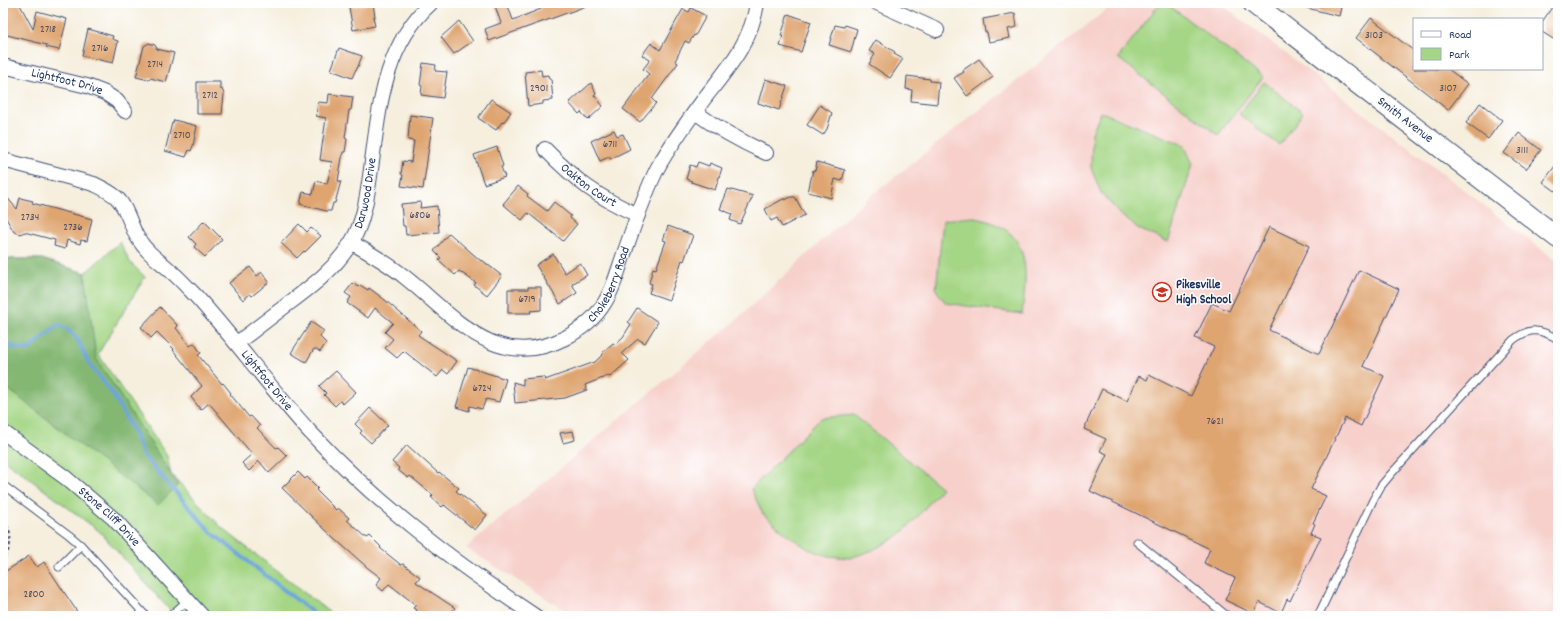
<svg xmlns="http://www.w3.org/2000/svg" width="1561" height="619" viewBox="0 0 1561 619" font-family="Dekko,sans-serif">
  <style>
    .built { fill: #f7d0cb }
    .green { fill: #a4d685; stroke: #608272 }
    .forest { fill: #83b772; stroke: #4f7368 }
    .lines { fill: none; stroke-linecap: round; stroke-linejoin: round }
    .stream { stroke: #6ea5dc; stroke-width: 4 }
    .building { fill: #dfa571 }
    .service-casing { stroke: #3c4c71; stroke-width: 9 }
    .minor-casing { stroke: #3c4c71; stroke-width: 16 }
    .secondary-casing { stroke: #3c4c71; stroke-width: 22 }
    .path { stroke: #3c4c71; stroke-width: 2.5; stroke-dasharray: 3 3; stroke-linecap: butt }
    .service { stroke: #fff; stroke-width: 7 }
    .minor { stroke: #fff; stroke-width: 14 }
    .secondary { stroke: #fff; stroke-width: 20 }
    .labels { text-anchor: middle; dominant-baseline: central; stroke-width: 3; stroke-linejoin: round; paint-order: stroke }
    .number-label { font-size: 11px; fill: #4c4c63 }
    .street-label { font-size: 13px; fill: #1b2f5e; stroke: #fff }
    .poi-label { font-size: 13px; font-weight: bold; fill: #1b2f5e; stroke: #fff; text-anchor: start }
  </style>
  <rect width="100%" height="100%" fill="#fff"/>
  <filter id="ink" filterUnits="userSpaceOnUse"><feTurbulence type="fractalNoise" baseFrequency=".025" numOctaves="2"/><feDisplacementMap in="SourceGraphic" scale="8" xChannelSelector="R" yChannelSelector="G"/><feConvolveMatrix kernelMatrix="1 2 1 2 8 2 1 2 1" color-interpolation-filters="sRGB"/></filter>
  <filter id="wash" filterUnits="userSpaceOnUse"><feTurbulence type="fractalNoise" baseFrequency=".012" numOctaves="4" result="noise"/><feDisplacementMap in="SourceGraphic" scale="16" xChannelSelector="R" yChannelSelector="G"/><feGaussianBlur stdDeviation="0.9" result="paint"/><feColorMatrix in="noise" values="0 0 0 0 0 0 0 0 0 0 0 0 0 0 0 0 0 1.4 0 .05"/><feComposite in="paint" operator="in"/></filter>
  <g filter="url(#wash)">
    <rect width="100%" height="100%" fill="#f6efde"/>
    <path class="built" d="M1115,3H1220L1558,262V616H574L466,548L735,321L867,199Z"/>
    <path class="green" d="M1160,3H1166L1263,77L1218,135L1118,58Z
      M1264,82L1303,113L1279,145L1239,114Z
      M1101,112L1184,145L1193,164L1168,242L1139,229L1122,216L1101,193L1091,168L1092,133Z
      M972,217C979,219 986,220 993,223C1033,238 1026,280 1022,314L946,303L936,290L943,220Z
      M120,242L130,262L145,277L98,354L167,456L171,474L222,528L334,616H175L99,531L3,459V259H42L85,273Z
      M854,415L942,488L913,522L898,536L873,550L850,558L828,556L808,549L785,533L763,514L751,489L821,418Z"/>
    <path class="forest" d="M3,259H42L85,273L96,358L178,485L158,505L3,385Z"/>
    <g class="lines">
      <path class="stream" d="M3,341L15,348L28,350L58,325L68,329L78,340L88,362L112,393L134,432L143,455L211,532L317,616"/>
    </g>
    <g id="blocks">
      <path class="building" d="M7,3H19L33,29L37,11L67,19L59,50L46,47L47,45L3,34V7H6Z
        M373,3L375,17H373L375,26L353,30L349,7Z
        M494,3H507L513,20L541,9L539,3H592V4L489,41L485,29L501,23Z
        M1304,3H1342L1339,16L1303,7Z
        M1555,3H1558V42L1542,32V22Z
        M691,8L706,16L695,36L694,35L689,43L685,41L675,61L678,63L652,99L656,103L640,122L623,109L649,74L643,69L650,60L642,55L651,43L660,50L683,9L689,12Z
        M1015,13L1017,27L1008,29L1010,38L989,42L987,32H985L983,19Z
        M788,14L811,22L801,52L780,46L783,36H781Z
        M1371,18L1414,51V69H1448L1468,84L1448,110L1356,38Z
        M459,21L473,41L454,54L441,37Z
        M835,25L844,27L845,25L857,29L851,52L829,45Z
        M88,29L113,36L112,39L118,41L113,63L82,56Z
        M876,40L895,52L894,54L903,59L890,78L869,64L875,54L869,51Z
        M149,43L155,45L157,49L174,53L166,82L150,78L149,80L136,77L144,46Z
        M339,48L362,56L357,69H356L352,78L331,70Z
        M979,59L993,77L967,96L954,78L964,72L963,70Z
        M423,63L436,65L435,71L447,72L443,98L421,95L422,86L420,85Z
        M541,70L542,76L548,75L549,79H551L553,100L543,101V104L528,106L525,72Z
        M907,76L930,79V81L939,82L937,104L911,101L912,90L906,89Z
        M765,79L787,86L779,110L758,103Z
        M197,82H220V89H222L224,94L222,114H197Z
        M591,83L596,93L594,95L603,106L588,120L581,112L579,114L569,103Z
        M329,94L353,97L351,110H349L345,138L347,139L345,152H343L338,181H341L335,203H333L331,211H326L300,204L303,192L313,194L316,181L327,184L332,162L320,160L326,118L316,116L318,102L328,103Z
        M491,99L511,112L503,123L502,122L496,130L478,118Z
        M1480,103L1502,120L1488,139L1466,123Z
        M820,105L832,113L827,129L823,135L807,125Z
        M410,115L433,118L423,189L401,186L403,175L401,174L403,161L411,162L414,141L408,140Z
        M174,120L197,126L193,146L191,151L189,150L186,157L165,151L172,123H173Z
        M614,130L617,136L623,134L630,149L610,159L609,157L600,161L591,141Z
        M1519,133L1541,150L1526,169L1504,153Z
        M497,147L503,166L501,167L505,177L484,184L474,155Z
        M698,162L709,166L710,163L722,168L715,190L691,182L692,181L686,179L690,165L696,167Z
        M817,162L845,170L842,181L835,179L831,198L808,192L813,170L815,171Z
        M1558,162V193L1543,182Z
        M518,186L528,194L527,196L547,211L554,202L571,216L570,218L577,224L563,241L528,213L522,220L503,204Z
        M728,189L753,196L740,224L730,220L732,214L720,209Z
        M3,193L17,209L20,198L33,201L32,203L92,219L87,241L81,240L80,244L67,240L65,249L54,246L55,240L24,232L21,234L14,232L3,213Z
        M791,197H795L805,215L782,227L777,218L771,221L765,209L785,198V200Z
        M421,202L420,208L437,206L439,232L406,235L405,226H403L401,204Z
        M204,221L222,239L205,257L194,247L196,244L189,237Z
        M299,224L307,232L311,228L321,236L305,252L304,251L297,258L281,243Z
        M668,226L693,235L684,261L682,260L669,300L649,293L652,284L649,283L653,268L656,269L666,241L663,240Z
        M1269,227L1309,246L1269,330L1319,354L1359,270L1399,289L1363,366L1384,376L1361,426L1345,418L1311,489L1326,496L1313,523L1315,524L1311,533L1321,537L1290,601L1287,599L1281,613L1259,602L1254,614L1225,600L1235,578L1204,563L1210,549L1090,491L1107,454L1100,451L1106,439L1084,429L1102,389L1127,401L1139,376L1147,380L1149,375L1191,396L1214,347L1195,338L1212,303L1229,311Z
        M449,233L481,261L482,260L502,276L487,295L474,285L476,283L459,271L455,275L439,260L441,258L434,251Z
        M553,254L565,273L580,263L587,275L572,284L577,293L560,304L536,265Z
        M250,267L257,276L262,272L269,282L252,296L250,294L243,300L229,283Z
        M353,283L358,287L360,285L368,290L369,288L385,300L421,331L418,335L457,361L448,374L443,370L437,377L404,351L397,358L385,348L393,339L385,332L393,323L375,308L368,318L347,303L351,297L345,293Z
        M528,287H541V310L530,311L531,313H508V289H528Z
        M160,307L178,326L176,328L190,346L194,343L201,353L198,355L222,384L223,383L231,393L230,394L249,417L251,416L260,426L257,428L276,448L278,447L287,456L269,473L259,461L249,471L242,463L252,454L209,403L201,410L191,397L202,386L173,350L174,349L157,332L151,338L141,327Z
        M637,308L658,322L645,343L638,339L622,353L629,360L610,377L608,376L585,385L587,390L565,398L515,403L513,382L523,385V379L544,377L545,380L595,362L604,353L603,352L613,343L615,344L623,337L631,324L628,322Z
        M311,322L324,331L320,337L326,343L320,352L316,349H314L306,362L291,353Z
        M468,367L506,379L499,402L486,399L482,409L470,406L469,411L456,407Z
        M336,371L356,392L343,404L340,401L335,406L324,395L326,393L319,386Z
        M370,408L388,425L371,443L360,433L362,431L355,424Z
        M573,431L575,440L563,443L560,433Z
        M407,445L438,473L439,472L459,488L456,491L487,515L475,530L444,505L442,507L431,497L433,495L410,476L408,478L398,470L399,468L392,462Z
        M298,472L305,479L307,477L318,488L316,490L336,510L338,508L349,518L347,520L367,538L370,536L381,547L380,548L401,565L403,564L420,577L416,582L455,608L449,616H425L413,608L416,605L389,584L383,591L376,585L381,578L368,568L334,538L282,488Z
        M29,556L37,567L44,562L80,616H3V573Z"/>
    </g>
  </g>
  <g filter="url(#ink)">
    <use href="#blocks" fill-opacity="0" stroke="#3c4c71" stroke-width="1"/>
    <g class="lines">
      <g class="service-casing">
        <path id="service" d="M3,485L69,535L81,545L146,616
          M1137,542L1227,616
          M59,567L81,545
          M170,616L188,600
          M1318,616L1373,500L1381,486L1391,474L1513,340C1530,327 1540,329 1558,339"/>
      </g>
      <g class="minor-casing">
        <g id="minor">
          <path d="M877,3L937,30"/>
          <path id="s1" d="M3,66L87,86L105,93L117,101L125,111"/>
          <path d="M695,112C718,129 740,141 766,153"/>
          <path id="s2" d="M545,149C576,181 597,197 638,215"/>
          <path id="s3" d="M3,160L94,184C102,188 109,191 116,197C126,206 130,223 136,235C139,240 143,246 147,250C155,259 165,265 173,273C181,280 188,288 195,295C235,339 270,388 310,432C377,504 454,562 535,616"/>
          <path id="s4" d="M352,243C370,253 389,264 406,278C454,316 496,373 565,338C582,329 595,319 605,302C614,288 618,270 624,254C634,225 644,195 658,167C672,142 690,118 707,95C729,67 752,40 757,3"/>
          <path id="s5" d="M237,343C254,330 271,317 288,304C312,286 335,269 351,243C363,224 367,198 370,176C379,114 381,49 431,3"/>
          <path id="s6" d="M3,432L66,478L114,519L202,616"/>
        </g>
      </g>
      <g class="secondary-casing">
        <g id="secondary">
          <path id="s7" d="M1253,3L1558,238"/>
        </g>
      </g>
      <path class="path" d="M3,521C13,531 12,548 3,559"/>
      <use href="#service" class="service"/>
      <use href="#minor" class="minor"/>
      <use href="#secondary" class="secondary"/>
    </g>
  </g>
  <defs>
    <g id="school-ring" transform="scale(1)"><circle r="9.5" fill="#fff" stroke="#c8321e" stroke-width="1.5"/><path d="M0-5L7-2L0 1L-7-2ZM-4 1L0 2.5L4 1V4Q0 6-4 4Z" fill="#c8321e"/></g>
  </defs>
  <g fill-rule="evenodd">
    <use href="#school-ring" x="1162" y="292"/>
  </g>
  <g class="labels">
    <g class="number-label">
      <text x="48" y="30">2718</text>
      <text x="1374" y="36">3103</text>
      <text x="100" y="49">2716</text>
      <text x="155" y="65">2714</text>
      <text x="539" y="89">2901</text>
      <text x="1448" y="89">3107</text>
      <text x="210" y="96">2712</text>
      <text x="182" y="136">2710</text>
      <text x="610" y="145">6711</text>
      <text x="1522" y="151">3111</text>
      <text x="420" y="216">6806</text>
      <text x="30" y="218">2734</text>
      <text x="73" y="228">2736</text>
      <text x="527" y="300">6719</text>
      <text x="482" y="389">6724</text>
      <text x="1215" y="422">7621</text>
      <text x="34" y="595">2800</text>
    </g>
    <g class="street-label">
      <text stroke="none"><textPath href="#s1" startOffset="66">Lightfoot Drive</textPath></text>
      <text stroke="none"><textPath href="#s7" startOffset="192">Smith Avenue</textPath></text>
      <text stroke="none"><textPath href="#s2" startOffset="57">Oakton Court</textPath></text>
      <text stroke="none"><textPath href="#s5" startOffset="205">Darwood Drive</textPath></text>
      <text stroke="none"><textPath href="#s4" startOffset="320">Chokeberry Road</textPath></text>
      <text stroke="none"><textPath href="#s3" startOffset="359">Lightfoot Drive</textPath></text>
      <text stroke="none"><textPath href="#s6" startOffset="136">Stone Cliff Drive</textPath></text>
    </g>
    <g class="poi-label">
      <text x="1176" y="285">Pikesville<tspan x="1176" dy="15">High School</tspan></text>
    </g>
  </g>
  <rect width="1561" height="619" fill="none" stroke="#fff" stroke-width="16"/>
  <rect x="1413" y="18" width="130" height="52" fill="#ffffff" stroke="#a4acbf"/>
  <rect x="1421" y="31" width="20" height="6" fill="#ffffff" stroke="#a4acbf"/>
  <text x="1449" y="38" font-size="12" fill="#1b2f5e">Road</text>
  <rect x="1421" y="48" width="20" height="12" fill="#a4d685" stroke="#a4acbf"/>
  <text x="1449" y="58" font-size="12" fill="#1b2f5e">Park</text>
</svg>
